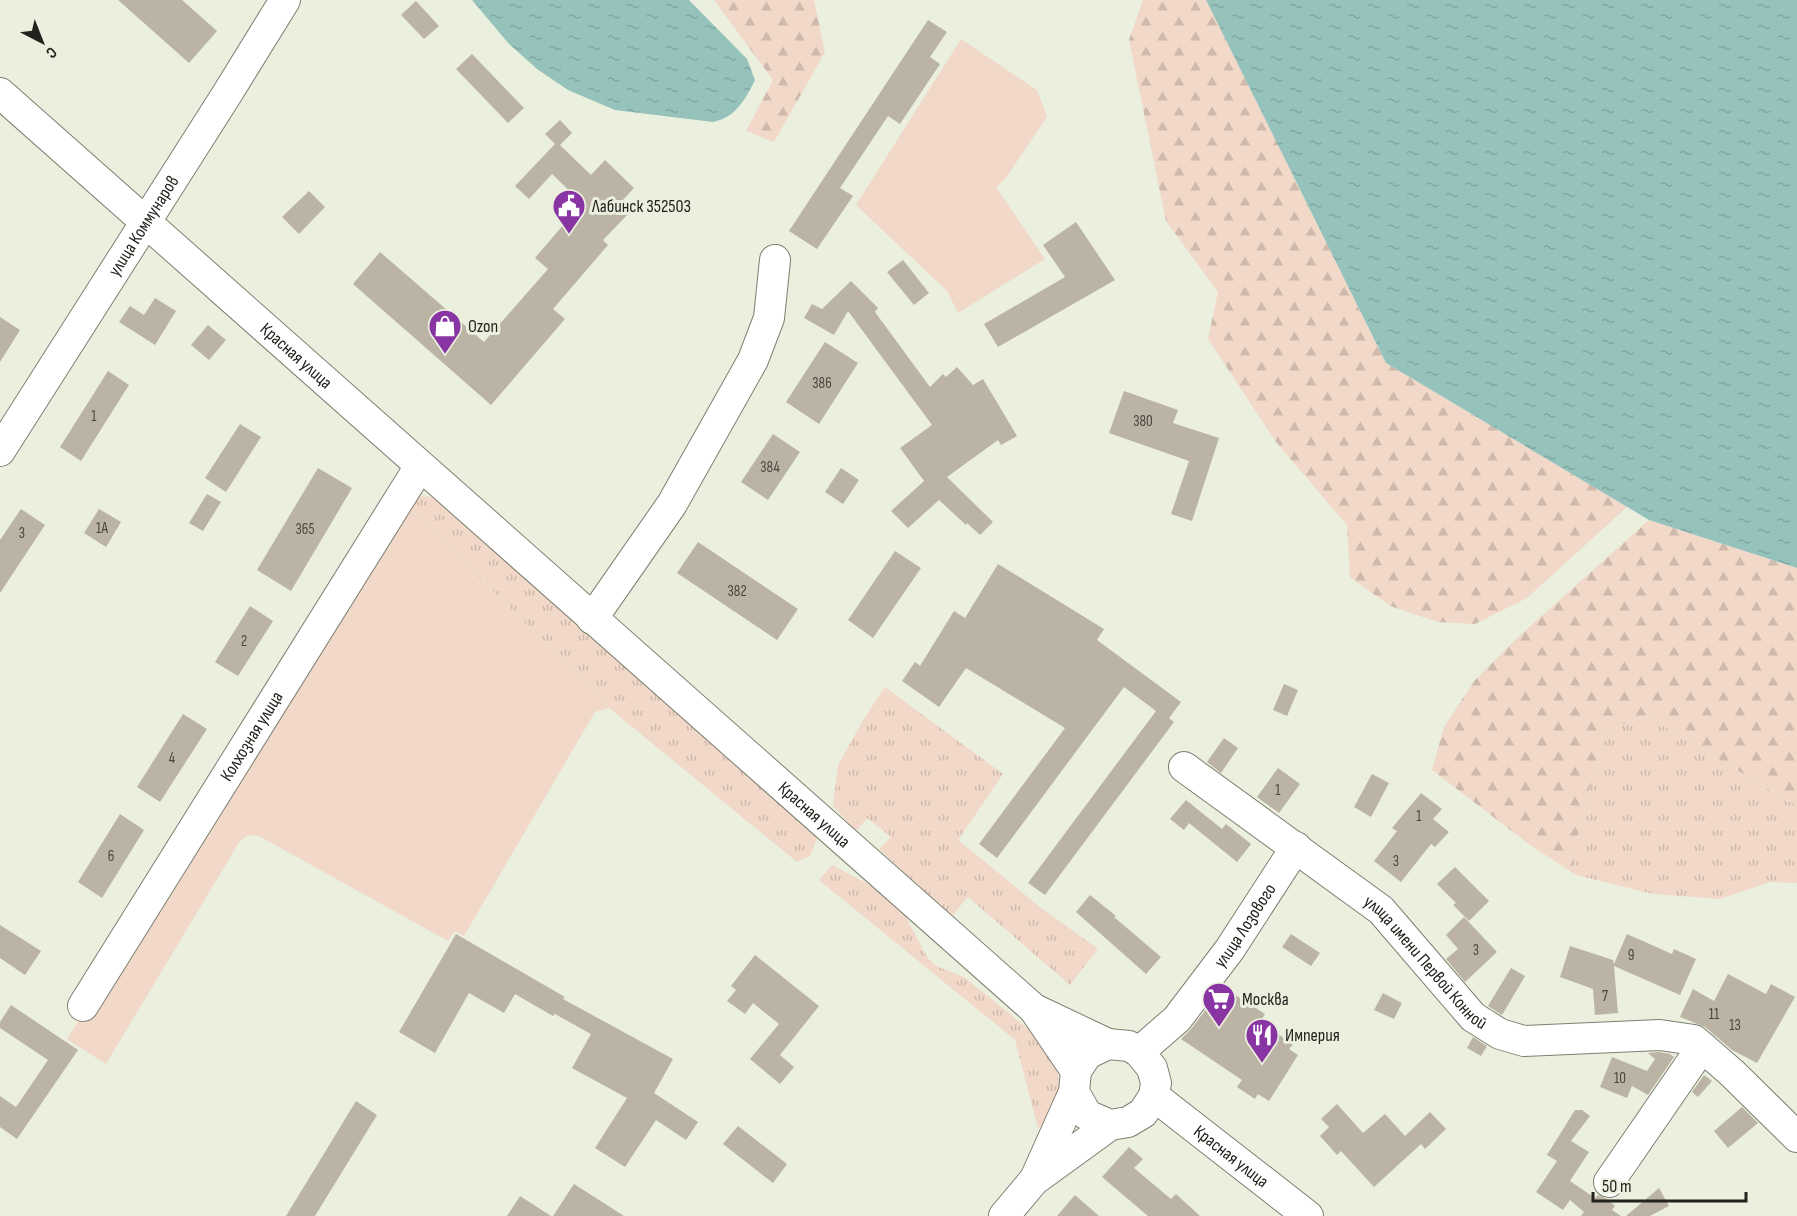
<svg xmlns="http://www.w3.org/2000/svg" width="1797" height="1216" viewBox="0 0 1797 1216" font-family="'Sofia Sans Condensed',sans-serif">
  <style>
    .grass { fill: url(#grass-tufts) }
    .forest { fill: url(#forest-firs) }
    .garden { fill: #f1d8c9 }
    .water { fill: url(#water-ripples) }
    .building { fill: #bbb4a4 }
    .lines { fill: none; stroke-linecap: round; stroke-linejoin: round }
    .minor-casing { stroke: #7c8071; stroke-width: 32 }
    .minor { stroke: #fff; stroke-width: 30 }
    .labels { text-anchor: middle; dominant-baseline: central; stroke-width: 6; stroke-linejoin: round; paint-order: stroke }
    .number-label { font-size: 15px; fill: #48473f }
    .poi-label { font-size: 18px; fill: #22231d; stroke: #ebefde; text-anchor: start }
    .street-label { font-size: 18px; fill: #22231d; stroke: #ebefde }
  </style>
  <defs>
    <pattern id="grass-tufts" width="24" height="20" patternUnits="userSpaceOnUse" patternTransform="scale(1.5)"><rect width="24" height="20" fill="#f1d8c9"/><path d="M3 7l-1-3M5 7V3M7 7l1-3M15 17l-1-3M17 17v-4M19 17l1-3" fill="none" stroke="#ceb9ac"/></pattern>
    <pattern id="forest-firs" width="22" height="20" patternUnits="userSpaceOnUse" patternTransform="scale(1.5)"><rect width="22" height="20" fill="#f1d8c9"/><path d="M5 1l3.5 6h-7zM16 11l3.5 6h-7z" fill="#ceb9ac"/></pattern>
    <pattern id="water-ripples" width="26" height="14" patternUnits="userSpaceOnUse" patternTransform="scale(1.5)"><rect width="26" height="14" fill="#95c3bc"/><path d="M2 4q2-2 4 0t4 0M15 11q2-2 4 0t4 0" fill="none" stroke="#80a7a1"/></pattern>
  </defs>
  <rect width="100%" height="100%" fill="#ebefde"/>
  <path class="grass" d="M415,496L436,497L647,684L817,838L810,856L797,862L609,708L405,502Z
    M885,687L1003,774L958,840L1040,907L1098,949L1070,985L968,897L951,917L879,849L891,837L867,818L856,831L833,806L838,765L865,717Z
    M1645,715L1797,806V883L1770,882L1720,899L1653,894L1576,875L1572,859L1604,732Z
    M832,865L868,884L901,908L927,957L936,966L964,977L1036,1035L1056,1066L1063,1098L1053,1120L1038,1128L1015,1040L819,880Z"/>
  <path class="forest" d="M714,0H814L825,52L774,142L746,131L773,80Z
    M1143,0H1206L1386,363L1627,507L1527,598L1475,624L1438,622L1390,606L1350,577L1347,525L1276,442L1208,339L1218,292L1166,221L1129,40Z
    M1649,520L1797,568V806L1645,715L1604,732L1572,859L1576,875L1530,845L1432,770L1444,727L1475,680L1517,638Z"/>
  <path class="garden" d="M961,39L1037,90L1047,117L1005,179L996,187L1045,259L958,313L947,291L856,205Z
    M405,502L609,708L595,712L464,936L455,931L448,941L259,836L248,835L240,841L106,1064L67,1039Z"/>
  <path class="water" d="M472,0H689L747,59L755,80C745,100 735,118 713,122L615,110L568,90L537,69L509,44Z
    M1206,0H1797V568L1649,520L1386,363Z"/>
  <path class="building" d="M118,0H182L217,31L189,63Z
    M416,1L439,26L424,39L401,15Z
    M928,20L947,32L930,57L940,64L900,124L888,116L840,188L853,196L817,249L789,231Z
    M472,54L524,108L508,123L456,69Z
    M560,120L572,133L560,145L591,175L605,160L634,188L620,203L630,212L603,240L608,245L553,309L565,319L491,405L353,284L380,252L484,342L548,269L535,258L582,203L552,174L529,199L515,186L555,144L545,134Z
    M309,191L325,207L299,234L282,217Z
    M1076,222L1115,280L998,347L984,324L1065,277L1043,245Z
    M903,260L929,293L914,305L887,272Z
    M851,281L878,308L875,312L930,387L943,374L946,377L957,367L973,385L983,379L1017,436L1001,445L998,440L947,477L993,522L980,535L967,523L966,525L939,500L908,528L891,511L924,481L900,448L932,425L848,311L834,335L804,318L812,304L822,309Z
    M155,298L176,311L155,345L119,322L130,306L144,315Z
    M0,317L20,330L0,362Z
    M208,325L226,340L209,360L191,345Z
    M825,342L858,363L819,424L786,402Z
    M108,371L129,385L81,461L60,447Z
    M1124,391L1178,410L1173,423L1219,438L1192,521L1171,514L1189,461L1109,433Z
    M240,424L261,437L226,492L205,478Z
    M773,434L800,452L768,500L741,482Z
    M318,468L352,488L291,591L257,570Z
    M841,468L859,480L843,504L825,492Z
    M207,494L221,502L203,531L189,523Z
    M21,509L45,525L0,593V540Z
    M99,509L121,522L106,547L84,533Z
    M698,542L798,609L777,640L677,573Z
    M895,551L921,568L873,638L848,620Z
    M998,564L1104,629L1097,640L1181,702L1169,718L1174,722L1045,895L1028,883L1156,711L1124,687L997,858L979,844L1065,728L966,668L939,707L902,681L915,662L920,666L954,611L965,618Z
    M250,606L273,621L238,676L215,662Z
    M1284,684L1298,690L1287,716L1273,710Z
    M183,714L207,729L160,802L137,787Z
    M1224,738L1238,748L1221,773L1207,762Z
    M1278,768L1300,784L1279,813L1257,797Z
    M1372,774L1389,783L1371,817L1354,807Z
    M1421,793L1442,809L1433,819L1449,832L1435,847L1431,844L1401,882L1374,861L1397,831L1392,828Z
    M1186,800L1222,829L1226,824L1251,844L1237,862L1189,823L1184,830L1170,819Z
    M120,814L144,830L102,898L78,882Z
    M1455,867L1489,901L1469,921L1453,905L1456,903L1437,884Z
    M1090,895L1116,916L1114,917L1161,957L1146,974L1076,912Z
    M1464,917L1497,952L1465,982L1446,959L1458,949L1446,935Z
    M0,925L41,951L25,975L0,958Z
    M456,934L565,997L563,999L673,1059L654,1093L698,1122L686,1140L656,1120L625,1167L595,1148L627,1098L572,1068L591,1034L555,1014L553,1016L515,994L504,1013L469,993L435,1053L399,1032Z
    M1291,934L1320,953L1311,966L1282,947Z
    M1627,934L1672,954L1674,949L1696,959L1680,995L1614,966L1618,1013L1595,1015L1593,989L1560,977L1570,946L1613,960L1614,964Z
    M755,955L819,1006L780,1055L794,1067L780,1084L750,1059L779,1024L753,1003L745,1014L727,1001L736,990L731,986Z
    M1511,968L1525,976L1502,1015L1488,1006Z
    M1728,974L1766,994L1771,984L1795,997L1757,1063L1732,1050L1705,1027L1680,1017L1693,989L1714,1001Z
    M1223,987L1265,1014L1260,1022L1293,1044L1289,1049L1298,1055L1269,1101L1258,1094L1255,1099L1237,1087L1242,1080L1181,1039L1191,1029Z
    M1383,993L1402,1003L1394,1019L1374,1010Z
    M11,1005L78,1050L17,1139L0,1127V1096L16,1107L48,1060L0,1028V1022Z
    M1473,1037L1487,1046L1481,1056L1467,1048Z
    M1659,1052L1670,1054L1674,1057L1648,1095L1632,1086L1627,1098L1600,1087L1612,1057L1647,1071L1655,1059L1648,1053Z
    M1704,1075L1712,1081L1698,1097L1692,1092Z
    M356,1101L377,1115L315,1216H286Z
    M1337,1104L1363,1133L1385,1114L1405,1136L1430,1112L1446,1129L1425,1149L1421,1144L1374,1187L1341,1151L1337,1155L1320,1136L1329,1127L1321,1119Z
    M1742,1107L1758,1123L1728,1148L1714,1131Z
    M1575,1110H1582L1590,1116L1571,1141L1589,1152L1570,1181L1595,1198L1598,1195L1607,1199L1615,1206L1612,1210L1621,1216H1581L1584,1212L1570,1200L1563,1210L1536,1192L1557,1161L1547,1155Z
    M738,1126L787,1164L773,1183L723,1144Z
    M1129,1147L1143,1159L1134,1168L1171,1199L1176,1194L1200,1216H1148L1102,1177Z
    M574,1184L624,1216H553Z
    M1659,1188L1669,1206L1650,1216H1626Z
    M1075,1195L1099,1216H1057Z
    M520,1196L551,1216H507Z"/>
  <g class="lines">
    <g class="minor-casing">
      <g id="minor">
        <path id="s1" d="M0,93L1034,1009L1076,1071L1074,1092L1087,1115L1110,1125L1128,1122L1143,1113L1154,1096L1156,1083L1152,1068L1139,1052L1129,1046L1108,1044L1087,1054L1076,1071"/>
        <path id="s2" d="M0,451L227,94L285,0"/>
        <path d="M592,619L672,504L753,360L769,318L775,260"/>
        <path id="s3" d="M1184,767L1381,910L1473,1017L1500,1034L1524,1041L1660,1035L1694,1040L1732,1073L1797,1137"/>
        <path id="s4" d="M83,1006L420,466"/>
        <path d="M1034,1009L1108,1044"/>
        <path id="s5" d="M1139,1052L1177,1019L1230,949L1296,847"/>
        <path id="s6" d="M1154,1096L1308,1216"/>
        <path d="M1037,1178L1110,1125"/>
        <path d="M1609,1182L1702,1047"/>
        <path d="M1004,1216L1035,1179L1074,1092"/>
      </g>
    </g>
    <use href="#minor" class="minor"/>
  </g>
  <defs>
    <g id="civic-pin" transform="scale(1.725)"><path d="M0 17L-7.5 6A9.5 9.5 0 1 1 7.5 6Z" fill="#8834a3" stroke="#ebefde"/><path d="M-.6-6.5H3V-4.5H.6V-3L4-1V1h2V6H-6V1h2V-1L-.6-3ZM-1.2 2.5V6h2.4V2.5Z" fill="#fff"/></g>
    <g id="shop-pin" transform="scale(1.725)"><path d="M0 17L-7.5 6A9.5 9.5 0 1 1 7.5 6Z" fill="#8834a3" stroke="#ebefde"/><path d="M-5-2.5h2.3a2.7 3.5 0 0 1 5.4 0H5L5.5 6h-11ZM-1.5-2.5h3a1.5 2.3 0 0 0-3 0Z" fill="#fff"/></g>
    <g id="supermarket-pin" transform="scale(1.725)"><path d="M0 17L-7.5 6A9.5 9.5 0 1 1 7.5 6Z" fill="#8834a3" stroke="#ebefde"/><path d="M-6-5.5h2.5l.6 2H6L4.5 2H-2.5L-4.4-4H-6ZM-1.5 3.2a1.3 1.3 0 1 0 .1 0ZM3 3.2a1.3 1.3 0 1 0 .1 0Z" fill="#fff"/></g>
    <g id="restaurant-pin" transform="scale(1.725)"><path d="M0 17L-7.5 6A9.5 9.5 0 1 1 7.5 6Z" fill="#8834a3" stroke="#ebefde"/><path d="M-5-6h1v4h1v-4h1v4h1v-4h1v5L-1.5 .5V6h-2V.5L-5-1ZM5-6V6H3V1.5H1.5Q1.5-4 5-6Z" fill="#fff"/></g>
  </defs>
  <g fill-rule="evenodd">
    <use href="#civic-pin" x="569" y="206"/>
    <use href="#shop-pin" x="445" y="326"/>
    <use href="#supermarket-pin" x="1219" y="999"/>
    <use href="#restaurant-pin" x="1262" y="1035"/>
  </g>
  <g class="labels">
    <g class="number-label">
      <text x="822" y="383">386</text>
      <text x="94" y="416">1</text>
      <text x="1143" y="421">380</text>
      <text x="770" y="467">384</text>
      <text x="102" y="528">1А</text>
      <text x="305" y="529">365</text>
      <text x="22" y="533">3</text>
      <text x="737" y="591">382</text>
      <text x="244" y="641">2</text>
      <text x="172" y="758">4</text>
      <text x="1278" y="790">1</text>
      <text x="1419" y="816">1</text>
      <text x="111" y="856">6</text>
      <text x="1396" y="861">3</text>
      <text x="1476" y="950">3</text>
      <text x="1631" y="955">9</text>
      <text x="1605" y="996">7</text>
      <text x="1714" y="1014">11</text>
      <text x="1735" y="1025">13</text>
      <text x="1620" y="1078">10</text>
    </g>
    <g class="poi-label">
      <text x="592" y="206">Лабинск 352503</text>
      <text x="468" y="326">Ozon</text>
      <text x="1242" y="999">Москва</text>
      <text x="1285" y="1035">Империя</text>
    </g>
    <g class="street-label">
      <text stroke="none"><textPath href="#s2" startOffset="267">улица Коммунаров</textPath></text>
      <text stroke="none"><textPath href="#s1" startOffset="396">Красная улица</textPath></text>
      <text stroke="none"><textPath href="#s4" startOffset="318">Колхозная улица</textPath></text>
      <text stroke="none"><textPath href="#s1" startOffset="1088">Красная улица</textPath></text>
      <text stroke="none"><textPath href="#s5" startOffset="166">улица Лозового</textPath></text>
      <text stroke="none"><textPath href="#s3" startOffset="312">улица имени Первой Конной</textPath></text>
      <text stroke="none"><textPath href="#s6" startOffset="98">Красная улица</textPath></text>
    </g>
  </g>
  <g transform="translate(42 42) rotate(138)" stroke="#ebefde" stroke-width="4.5" paint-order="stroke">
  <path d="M0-4.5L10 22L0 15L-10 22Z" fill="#22231d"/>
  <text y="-9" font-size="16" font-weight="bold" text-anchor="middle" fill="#22231d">С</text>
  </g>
  <path d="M1593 1192v9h153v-9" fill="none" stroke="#22231d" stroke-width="3"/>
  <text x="1602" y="1192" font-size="18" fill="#22231d" stroke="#ebefde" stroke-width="4.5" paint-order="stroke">50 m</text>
</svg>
